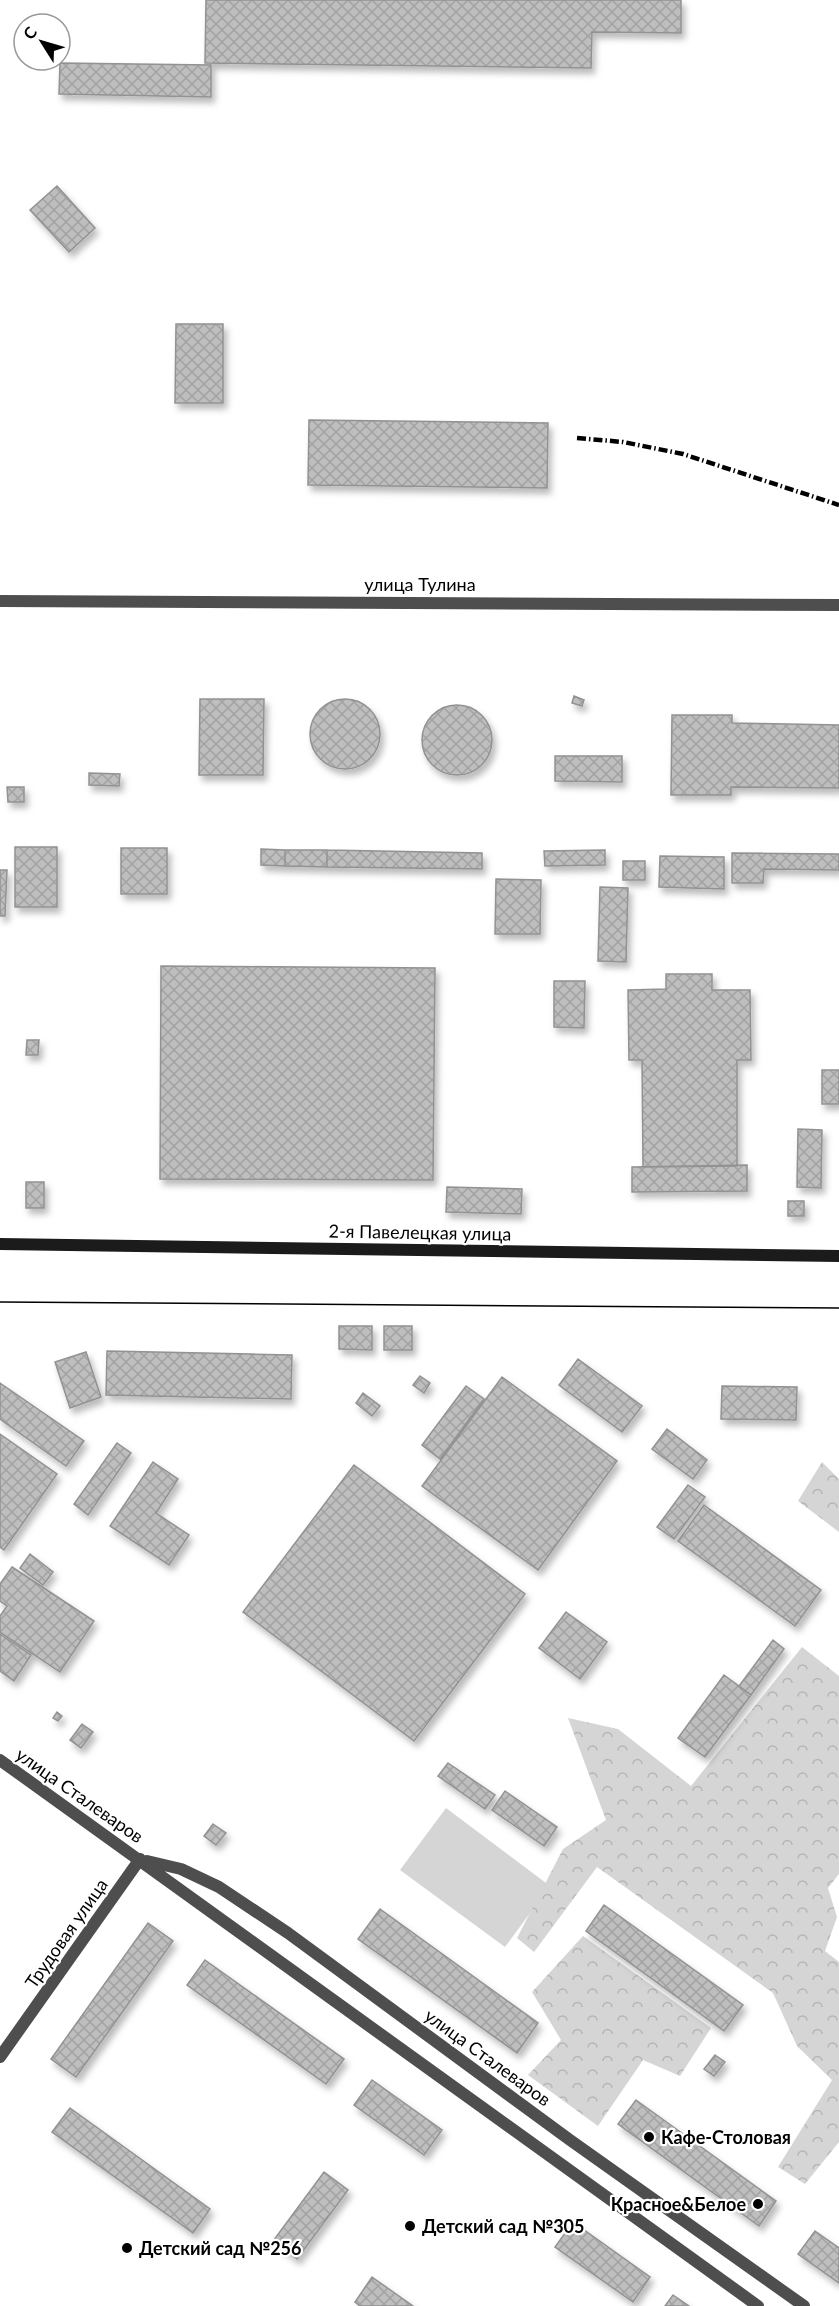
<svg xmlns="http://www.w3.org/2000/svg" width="839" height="2306" viewBox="0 0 839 2306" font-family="Lato,sans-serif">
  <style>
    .green { fill: #d5d5d5 }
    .forest { fill: url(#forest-crowns) }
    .building { fill: url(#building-cross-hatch); stroke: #929292; stroke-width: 1.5; filter: url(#shadow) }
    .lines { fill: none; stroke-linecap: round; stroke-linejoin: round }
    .minor { stroke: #4e4e4e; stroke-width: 12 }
    .tertiary { stroke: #4e4e4e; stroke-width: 12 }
    .secondary { stroke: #1b1b1b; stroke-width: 12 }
    .tram { stroke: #000; stroke-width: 1.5 }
    .rail { stroke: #000; stroke-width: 4.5; stroke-dasharray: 9 3 1.5 3; stroke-linecap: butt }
    .poi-dot { fill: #000; stroke: #fff; stroke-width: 2 }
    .labels { text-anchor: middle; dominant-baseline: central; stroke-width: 4.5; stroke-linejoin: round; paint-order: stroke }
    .street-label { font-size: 18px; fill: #000; stroke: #fff }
    .poi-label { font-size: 18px; font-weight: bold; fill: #000; stroke: #fff; text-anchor: start }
  </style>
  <defs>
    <pattern id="forest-crowns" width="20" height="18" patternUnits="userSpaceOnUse" patternTransform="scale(1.5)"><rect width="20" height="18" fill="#d5d5d5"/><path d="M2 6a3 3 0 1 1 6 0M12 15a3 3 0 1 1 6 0" fill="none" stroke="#b5b5b5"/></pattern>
    <pattern id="building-cross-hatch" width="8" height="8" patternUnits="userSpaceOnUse" patternTransform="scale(1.5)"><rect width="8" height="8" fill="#bebebe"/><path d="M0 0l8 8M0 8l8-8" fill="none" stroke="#a2a2a2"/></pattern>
    <filter id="shadow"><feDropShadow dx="3.5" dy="5.5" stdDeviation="3" flood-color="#0004"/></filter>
  </defs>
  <rect width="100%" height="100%" fill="#fff"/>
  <path class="green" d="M446,1808L550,1886L505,1947L400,1870Z"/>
  <path class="forest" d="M822,1462L839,1479V1532L798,1501Z
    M802,1647L839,1676V1874L828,1888L837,1917L825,1951L839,1962V2142L805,2184L778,2167L832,2080L797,2046L773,1993L597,1867L534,1952L517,1938L563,1849L606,1820L568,1718L618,1729L691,1786Z
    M583,1936L711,2028L680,2076L643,2060L598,2126L528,2075L561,2040L532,1992Z"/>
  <path class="building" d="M206,0H681V33L592,32L591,68L205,63Z
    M60,63L211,65V97L59,94Z
    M57,186L95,228L69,252L30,210Z
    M176,324H223V403H175Z
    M309,420L548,423L547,488L308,485Z
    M574,696L584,700L582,706L572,703Z
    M310 734a35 35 0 1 1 70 0a35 35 0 1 1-70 0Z
    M200,699H264L263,775H199Z
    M422 740a35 35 0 1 1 70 0a35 35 0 1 1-70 0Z
    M672,715H732V723L839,725V788L731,787V795H671Z
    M555,756H622V782L555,781Z
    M89,773L120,774L119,786L89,785Z
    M7,787H24V802H8Z
    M15,847H57V907H15Z
    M121,848H167V894H121Z
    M261,849L285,850V866L261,865Z
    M285,850H327V867L285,866Z
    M327,850L482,853V869L327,867Z
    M605,850V865L545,866L544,851Z
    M732,853L839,854V870L764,869L763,883H732Z
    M660,856L724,857V889L659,887Z
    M623,861H645V880H623Z
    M0,870H7L5,916H0Z
    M496,879L541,880L540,934H495Z
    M600,887L628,888L626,962L598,961Z
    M161,966L435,968L433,1180L160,1179Z
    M666,974H712V990H750L751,1060H737V1166L643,1167L642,1060H629L628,990L666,989Z
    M554,981H585L584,1028L554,1027Z
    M27,1040H39L38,1055H26Z
    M822,1070H839V1104H822Z
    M798,1129L822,1130L821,1188L797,1187Z
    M747,1165V1191L632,1192V1167Z
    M26,1182H44V1208H26Z
    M447,1187L522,1189L521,1214L446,1212Z
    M788,1201H804V1216H788Z
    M339,1326H372V1350L339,1349Z
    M384,1326H412V1350H384Z
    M107,1351L292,1355L291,1399L106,1395Z
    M86,1352L101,1397L70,1408L55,1362Z
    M578,1359L642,1406L622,1432L559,1385Z
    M420,1376L430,1383L424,1393L413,1385Z
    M502,1377L617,1461L538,1570L422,1486Z
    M0,1383L84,1441L66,1466L0,1419Z
    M466,1386L484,1399L440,1459L422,1445Z
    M722,1386L797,1387L796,1420L721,1419Z
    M363,1393L380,1406L372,1416L356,1403Z
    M667,1429L707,1460L693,1479L652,1449Z
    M0,1434L57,1474L4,1550L0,1547Z
    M117,1443L131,1453L88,1515L74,1504Z
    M153,1462L178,1479L156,1513L189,1535L169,1565L110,1526Z
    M354,1465L525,1594L414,1741L243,1612Z
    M688,1485L705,1497L674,1539L657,1527Z
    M704,1505L821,1590L795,1626L678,1541Z
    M30,1554L53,1572L43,1585L20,1568Z
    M12,1567L94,1621L60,1672L0,1632V1616L7,1606L0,1601V1584Z
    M566,1612L607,1642L580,1679L539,1648Z
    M0,1634L31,1655L14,1681L0,1671Z
    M773,1640L784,1649L751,1695L739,1686Z
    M724,1675L751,1695L705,1757L678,1738Z
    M57,1712L62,1716L58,1721L53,1718Z
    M82,1724L93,1732L81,1748L70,1740Z
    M448,1763L495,1795L485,1809L438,1776Z
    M505,1791L557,1827L544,1846L492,1810Z
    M213,1824L226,1833L216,1845L204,1836Z
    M604,1905L743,2005L724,2031L586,1931Z
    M380,1909L538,2023L517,2053L358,1939Z
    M148,1923L173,1941L76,2077L51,2059Z
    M205,1960L344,2059L326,2084L187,1985Z
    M715,2055L725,2062L714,2076L704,2069Z
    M372,2080L442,2130L424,2155L354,2105Z
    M636,2100L776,2201L759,2226L618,2124Z
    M70,2108L210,2209L193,2233L52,2132Z
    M324,2172L348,2190L297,2259L273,2241Z
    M573,2222L650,2277L633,2302L555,2247Z
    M815,2231L839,2248V2283L798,2254Z
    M372,2277L413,2306H360L355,2302Z
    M673,2295L689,2306H665Z"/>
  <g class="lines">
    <path class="minor" d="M0,601L839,605
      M0,2057L140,1859"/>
    <path class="tertiary" d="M0,1760L758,2306
      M147,1861L181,1869L219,1887L288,1933L570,2140L804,2306"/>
    <path class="secondary" d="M0,1244L839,1256"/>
    <path class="tram" d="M0,1302L839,1308"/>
    <path class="rail" d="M577,438L623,442L683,454L839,505"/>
  </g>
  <g class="poi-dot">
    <circle cx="649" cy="2137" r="6"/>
    <circle cx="758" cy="2204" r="6"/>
    <circle cx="410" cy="2226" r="6"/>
    <circle cx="127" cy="2248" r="6"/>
  </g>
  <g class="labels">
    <g class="street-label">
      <text x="420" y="584">улица Тулина</text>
      <text transform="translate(420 1232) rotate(1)">2-я Павелецкая улица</text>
      <text transform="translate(80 1795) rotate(35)">улица Сталеваров</text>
      <text transform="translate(66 1933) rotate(-55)">Трудовая улица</text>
      <text transform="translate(488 2057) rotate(36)">улица Сталеваров</text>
    </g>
    <g class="poi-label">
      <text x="661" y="2137">Кафе-Столовая</text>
      <text x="746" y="2204" text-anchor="end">Красное&amp;Белое</text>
      <text x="422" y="2226">Детский сад №305</text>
      <text x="139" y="2248">Детский сад №256</text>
    </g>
  </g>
  <g transform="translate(42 42) rotate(307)"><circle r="28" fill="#ffffff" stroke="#999999" stroke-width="1.5"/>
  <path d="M0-4.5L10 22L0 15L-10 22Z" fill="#000000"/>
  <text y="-9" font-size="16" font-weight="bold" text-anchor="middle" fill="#000000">С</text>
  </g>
</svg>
